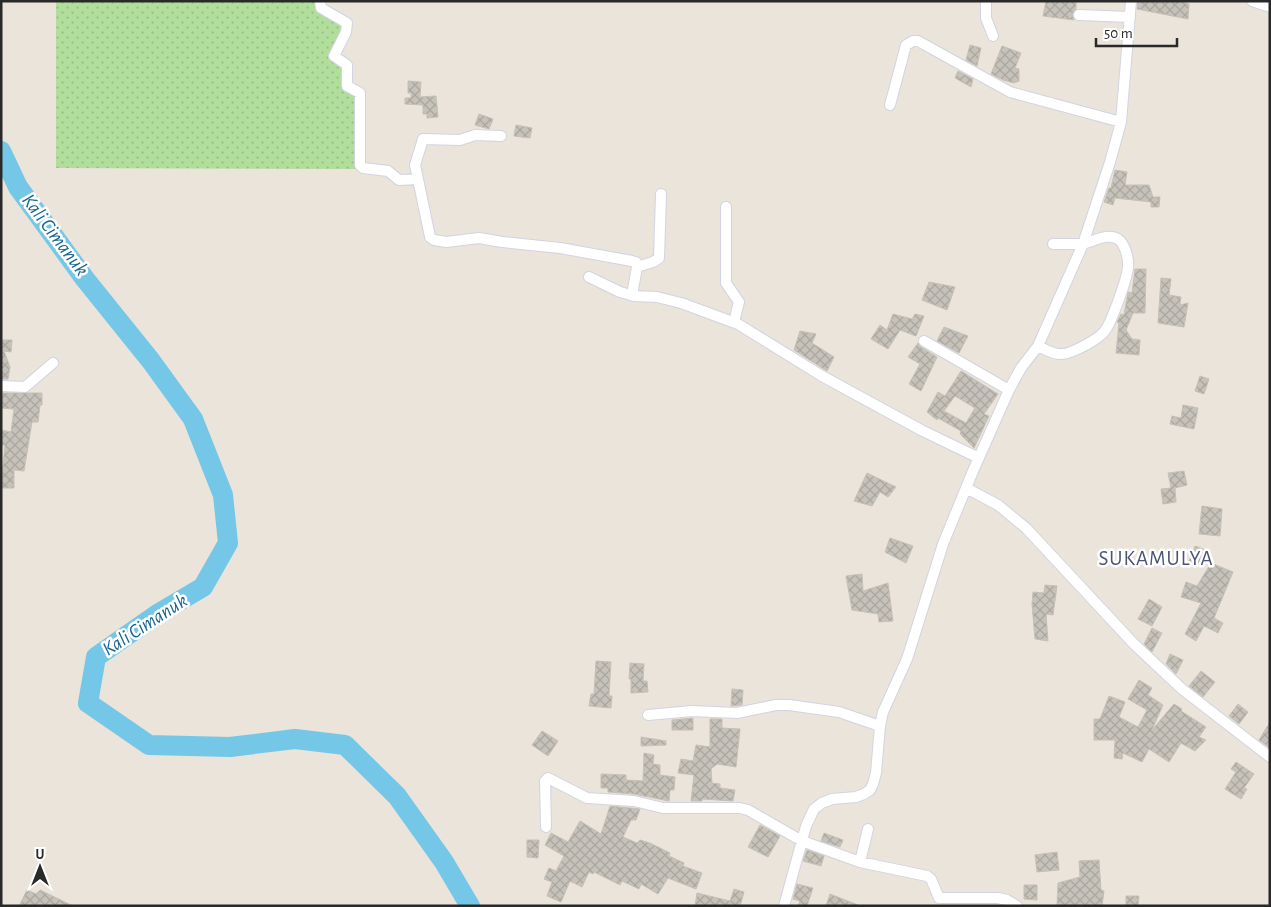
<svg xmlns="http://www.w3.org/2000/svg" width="1271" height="907" viewBox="0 0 1271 907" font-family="'Alegreya Sans',sans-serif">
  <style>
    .grass { fill: url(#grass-dots) }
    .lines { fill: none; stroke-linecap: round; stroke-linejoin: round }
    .river { stroke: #74c7e7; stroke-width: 20 }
    .building { fill: url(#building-cross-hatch); stroke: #c6c0b5; fill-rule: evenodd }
    .minor-casing { stroke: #d1d4e1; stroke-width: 12 }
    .minor { stroke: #fff; stroke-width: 10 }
    .labels { text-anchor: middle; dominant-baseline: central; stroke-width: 5; stroke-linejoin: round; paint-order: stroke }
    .water-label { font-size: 20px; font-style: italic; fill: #156591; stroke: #fff }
    .quarter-label { font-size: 21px; letter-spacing: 1px; fill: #4c5377; stroke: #fff }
  </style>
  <defs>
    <pattern id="grass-dots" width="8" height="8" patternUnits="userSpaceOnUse" patternTransform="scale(1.25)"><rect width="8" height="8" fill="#b1de9b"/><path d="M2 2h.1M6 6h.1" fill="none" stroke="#98be86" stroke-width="1.8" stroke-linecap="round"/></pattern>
    <pattern id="building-cross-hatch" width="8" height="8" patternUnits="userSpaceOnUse" patternTransform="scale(1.25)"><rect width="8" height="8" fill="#c6c2ba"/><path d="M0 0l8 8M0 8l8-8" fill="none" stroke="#aaa7a0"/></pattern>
  </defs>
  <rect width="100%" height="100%" fill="#eae4db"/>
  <path class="grass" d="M56,1H316L344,25L329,58L343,66L357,95V169L56,168Z"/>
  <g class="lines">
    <path class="river" d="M1,151L18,187L85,279L151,361L193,419L223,495L228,543L203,587L159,613L96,657L88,703L149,745L230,747L295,739L345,745L397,796L444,862L470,906"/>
  </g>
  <path class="building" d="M1046,1H1076V9L1072,14L1074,20L1043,16Z
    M1138,1H1178L1189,4L1188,19L1137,9Z
    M970,45L981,48L977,66L966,60Z
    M1002,46L1021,53L1015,68L1019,69V81L1014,83L1003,80L991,74Z
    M958,71L973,79L971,87L955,78Z
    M408,81L421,82L420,97L436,96L438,117L427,118V114H423V105L405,104V98H411V93H408Z
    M479,114L493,119L489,129L475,125Z
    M516,125L532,128L530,138L514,136Z
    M1115,170L1127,172L1125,185H1149L1153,197H1160L1159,207H1151V202L1115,198L1113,205L1104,202L1109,188H1111Z
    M1135,269H1146L1145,313H1133L1126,330L1132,339L1140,340L1139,355L1116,353L1119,323L1117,322L1121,314L1124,315L1128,292L1132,293Z
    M1161,278L1171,279L1169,295L1181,297L1180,305L1188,303L1184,327L1158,323Z
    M929,282L955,287L947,310L922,300Z
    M893,314L912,319L915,314L924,316L916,336L900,330L888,349L871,339L880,325L887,330Z
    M944,327L968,336L959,353L937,341Z
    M800,331L816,334L812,343L834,357L827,371L794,350Z
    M1,340H12L11,352L4,351L10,367L8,379H1Z
    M918,343L921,347L937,357L921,391L909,384L920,364L908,357Z
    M961,371L998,394L984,414L989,416L974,448L960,434L961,431L938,418L937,420L927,412L938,392L945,396ZM955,396L975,408L966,423L944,411Z
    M1200,376L1209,379L1204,394L1195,391Z
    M1,393H42V405H40L38,422H32L24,471L14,470V488H1L5,445H1V430L11,432L14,409L1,408Z
    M1183,405L1198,408L1194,429L1170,424L1172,416L1181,418Z
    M1184,471L1187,485L1175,488L1176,502L1163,504L1161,489L1171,488L1168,473Z
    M867,473L896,487L888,497L880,492L872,506L854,501Z
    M1202,506L1222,509L1220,536L1199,534Z
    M890,538L913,546L906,563L885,552Z
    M1195,546L1206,550L1200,565L1189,561Z
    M1211,563L1233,572L1214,618L1223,623L1218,633L1204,626L1196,641L1185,634L1201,603L1181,597L1186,582L1197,586Z
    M862,574L863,591L888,583L893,621L879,622L878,614L852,610L846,576Z
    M1045,585L1057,586L1053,615L1046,614L1048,641L1035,639L1032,604L1033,592L1044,593Z
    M1149,599L1162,607L1152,626L1138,619Z
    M1152,628L1162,633L1152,652L1144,644Z
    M1170,654L1183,660L1176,674L1166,664Z
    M596,661L611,662L609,696H612L611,708L589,706L591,694H594Z
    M630,663L644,664L643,681H647L648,692L631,693V679H629Z
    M1201,671L1215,682L1203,697L1189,686Z
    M1139,680L1152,688L1148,695L1163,705L1152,730L1174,704L1182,709L1181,711L1206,727L1199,737L1206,740L1195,751L1181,743L1169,762L1149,749L1142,762L1123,753L1122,759L1114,758L1115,740H1094V719H1100L1109,696L1125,702L1119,717L1138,727L1147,710L1128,699Z
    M732,689L743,690L742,705L731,706Z
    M1238,704L1248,712L1239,724L1229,716Z
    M693,718V730H672V720Z
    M710,719H722V728L740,729L736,767L717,764L711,769L712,783L720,784V788L735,790L733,801L702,799V801H691L694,775L678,773L681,759L693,761L696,745L710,747Z
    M1270,722V748L1259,740Z
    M542,731L558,741L548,756L532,745Z
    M641,737L666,741V745L641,746Z
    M644,753L654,755L653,764L660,765V775L675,777L674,790H670L669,801L634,794L608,792V788H601V774L626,775V780L643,781Z
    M1236,762L1254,774L1244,788L1247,789L1241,799L1225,789L1236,772L1231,769Z
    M610,806L640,809L636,820H631L623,837L637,843L640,840L650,843L670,853L669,856L684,863L683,866L702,873L696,889L668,878L658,894L641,884L639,889L622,881L620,885L594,872L593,874L589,872L582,887L570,881L561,902L547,896L552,882L544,879L549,868L556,871L564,856L545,845L551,833L568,842L580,821L601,834Z
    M760,825L780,836L768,857L748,847Z
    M824,833L843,840L840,847L821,841Z
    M527,840H539L538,858L527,857Z
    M807,850L824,856L821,866L803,861Z
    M1057,852L1059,870L1037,872L1035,855Z
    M1099,860L1101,890L1104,891L1102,906H1057L1058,883L1080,877L1079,861Z
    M797,884L813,888L807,906H798L800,901L793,899Z
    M1024,885H1037V900L1024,899Z
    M734,889L744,892L740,906H695L697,893L730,901Z
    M27,890L36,894L40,890L73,906H19Z
    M830,894L858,905V906H826Z
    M1126,896H1139L1138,906H1126Z"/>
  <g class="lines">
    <g class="minor-casing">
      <path id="minor" d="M320,1L321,8L347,23L346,32L334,56L347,65V86L360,93V165L363,168L388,171L399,180L418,179L430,237L434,240L446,242L479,238L502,242L560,248L632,261L636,262L637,267L632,295
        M986,1V18L993,36
        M1252,1L1270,7
        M1079,15L1130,17
        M890,105L906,45L913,41H918L1010,92L1121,122
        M418,179L415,165L423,139L460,140L475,135L501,136
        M726,207V283L739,302L734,322
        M637,267L653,262L659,258L661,194
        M589,277L620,292L634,296L657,297L681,303L738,324L822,376L923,431L979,458
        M924,341L1009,390
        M1038,346C1045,349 1052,354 1060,354C1070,355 1097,340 1104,332C1111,324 1127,279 1128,267C1129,259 1125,244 1118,239C1107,232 1092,243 1080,244C1071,244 1062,244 1053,244
        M1,386L25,387L53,363
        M966,488L998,505L1026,528L1134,644L1182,689L1270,757
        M648,715L692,711L737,713L776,705H789L839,712L880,726
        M546,827L545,781L548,778L587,798L634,801L663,808H740L748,810L802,841L860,862L927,876L931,879L939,898H998L1007,900L1017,906
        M860,862L868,829
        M784,906L806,826L814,809L822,803L832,799L856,797L864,794L870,790L873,784L876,773L880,726L883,712L907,659L943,544L973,471L1009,390L1021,368L1038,346L1083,244L1110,162L1121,122L1131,1"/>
    </g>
    <use href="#minor" class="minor"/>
  </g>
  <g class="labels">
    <g class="water-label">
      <text transform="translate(55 235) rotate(53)">Kali Cimanuk</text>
      <text transform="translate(145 625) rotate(-33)">Kali Cimanuk</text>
    </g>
    <g class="quarter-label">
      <text x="1156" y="558">SUKAMULYA</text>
    </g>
  </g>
  <rect width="1271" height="907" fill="none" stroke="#292929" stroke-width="5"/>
  <g transform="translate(40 867)" stroke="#ffffff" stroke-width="4" paint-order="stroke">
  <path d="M0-4L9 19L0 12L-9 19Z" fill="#292929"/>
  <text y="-8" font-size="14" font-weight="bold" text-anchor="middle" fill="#292929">U</text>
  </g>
  <path d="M1096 38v8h81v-8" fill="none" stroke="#292929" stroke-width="2.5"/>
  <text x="1104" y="38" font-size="15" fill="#292929" stroke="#ffffff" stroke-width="4" paint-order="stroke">50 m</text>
</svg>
